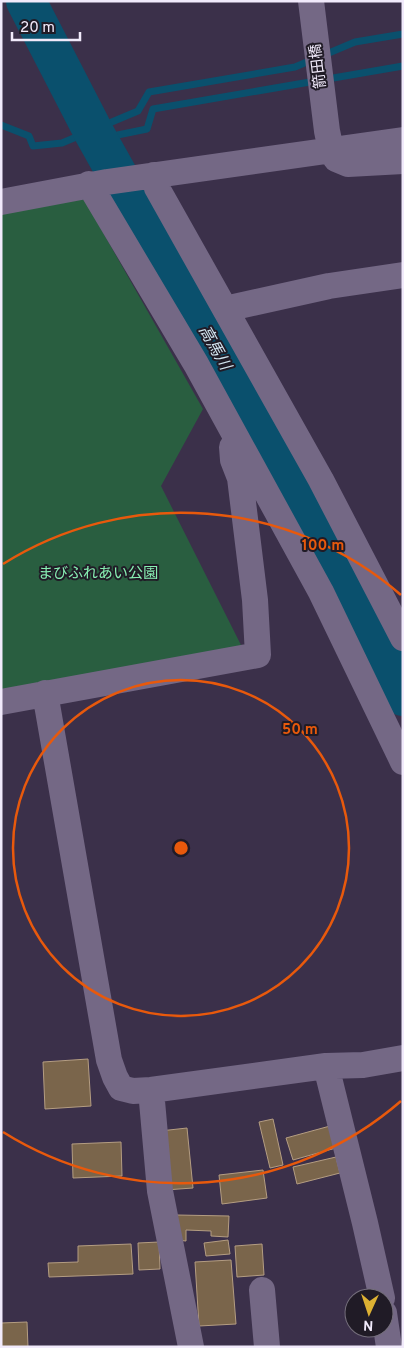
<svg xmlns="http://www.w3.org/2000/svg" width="404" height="1348" viewBox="0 0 404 1348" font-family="Overpass,'Noto Sans JP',sans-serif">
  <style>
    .green { fill: #295e40 }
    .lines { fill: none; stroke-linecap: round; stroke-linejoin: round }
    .stream { stroke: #0a506d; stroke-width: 7 }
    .river { stroke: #0a506d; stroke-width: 40 }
    .building { fill: #7a654b; stroke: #b49d82 }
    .minor { stroke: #746885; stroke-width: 26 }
    .ring { fill: none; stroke: #e8590c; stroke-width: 2.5 }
    .labels { text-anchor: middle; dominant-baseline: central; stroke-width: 4; stroke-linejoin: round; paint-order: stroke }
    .street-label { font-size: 15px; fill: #f1eafb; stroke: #201b26 }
    .park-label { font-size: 15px; fill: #88efb3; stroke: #201b26 }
    .water-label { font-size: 16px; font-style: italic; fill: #d3e6f1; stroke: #201b26 }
    .centre { fill: #e8590c; stroke: #201b26; stroke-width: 2.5 }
    .ring-label { font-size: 15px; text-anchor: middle; font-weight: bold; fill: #e8590c; stroke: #201b26; stroke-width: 4; stroke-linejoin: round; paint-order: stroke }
  </style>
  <rect width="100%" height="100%" fill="#3b304a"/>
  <path class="green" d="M84,199L203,409L161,486L242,647L1,690V214Z"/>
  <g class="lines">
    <path class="stream" d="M324,55L355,42L403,34
      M1,125L29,136L33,146L62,143L126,116L138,111L149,92L295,67L314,59
      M98,139L147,129L153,109L403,66"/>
    <path class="river" d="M26,1L93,131L361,610L403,696"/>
  </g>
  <path class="building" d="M88,1059L91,1106L45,1109L43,1062Z
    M273,1119L283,1165L270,1168L259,1122Z
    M330,1126L336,1148L293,1160L286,1138Z
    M187,1128L193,1188L165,1190L160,1131Z
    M121,1142L122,1176L73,1178L72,1144Z
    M336,1157L340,1173L297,1184L293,1167Z
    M263,1170L267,1198L222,1204L219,1175Z
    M177,1215L229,1216L228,1237L211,1236V1231L186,1230V1241L176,1240Z
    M228,1240L230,1254L206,1256L204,1243Z
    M159,1242L160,1269L139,1270L138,1243Z
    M131,1244L133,1274L49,1277L48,1263L78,1262V1246Z
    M262,1244L264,1275L237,1277L235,1246Z
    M231,1260L236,1324L199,1326L195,1262Z
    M27,1322L28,1347H1V1323Z"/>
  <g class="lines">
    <path class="minor" d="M311,1L327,131L331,150L336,159L348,164L403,161
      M154,175L157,188L321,480L403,638
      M89,184L196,364L321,592L403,762
      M1,202L107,182L403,140
      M225,309L329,286L403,275
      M45,693L109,1060L115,1077L121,1088L133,1091L151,1090L326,1066L363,1065L403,1058
      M1,702L258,655L255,600L240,478L233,460L232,447
      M326,1066L365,1223L382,1298
      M151,1090L160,1191L191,1347
      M262,1290L267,1347
      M384,1313L389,1347"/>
  </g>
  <g class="ring">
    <circle cx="181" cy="848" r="168"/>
    <path d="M401 1101A335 335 0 0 1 3 1132M3 564A335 335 0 0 1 401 595"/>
  </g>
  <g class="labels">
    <g class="street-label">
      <text transform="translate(319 66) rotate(-97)">箭田橋</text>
    </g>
    <g class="park-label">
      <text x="98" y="574">まびふれあい公園</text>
    </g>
    <g class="water-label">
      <text transform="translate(214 348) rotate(61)">高馬川</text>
    </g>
  </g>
  <circle cx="181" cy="848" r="8" class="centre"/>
  <g class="ring-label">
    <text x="323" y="550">100 m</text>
    <text x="300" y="734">50 m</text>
  </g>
  <rect width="404" height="1348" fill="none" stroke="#f1eafb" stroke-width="5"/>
  <g transform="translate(369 1313) rotate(183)"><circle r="24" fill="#201b26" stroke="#746e7b"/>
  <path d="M0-4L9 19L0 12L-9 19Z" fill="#ddb133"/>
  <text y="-8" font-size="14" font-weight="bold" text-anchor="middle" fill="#f1eafb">N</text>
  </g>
  <path d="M12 32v8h68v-8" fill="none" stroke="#f1eafb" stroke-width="2.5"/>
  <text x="20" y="32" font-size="15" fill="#f1eafb" stroke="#201b26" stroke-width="4" paint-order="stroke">20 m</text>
</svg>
